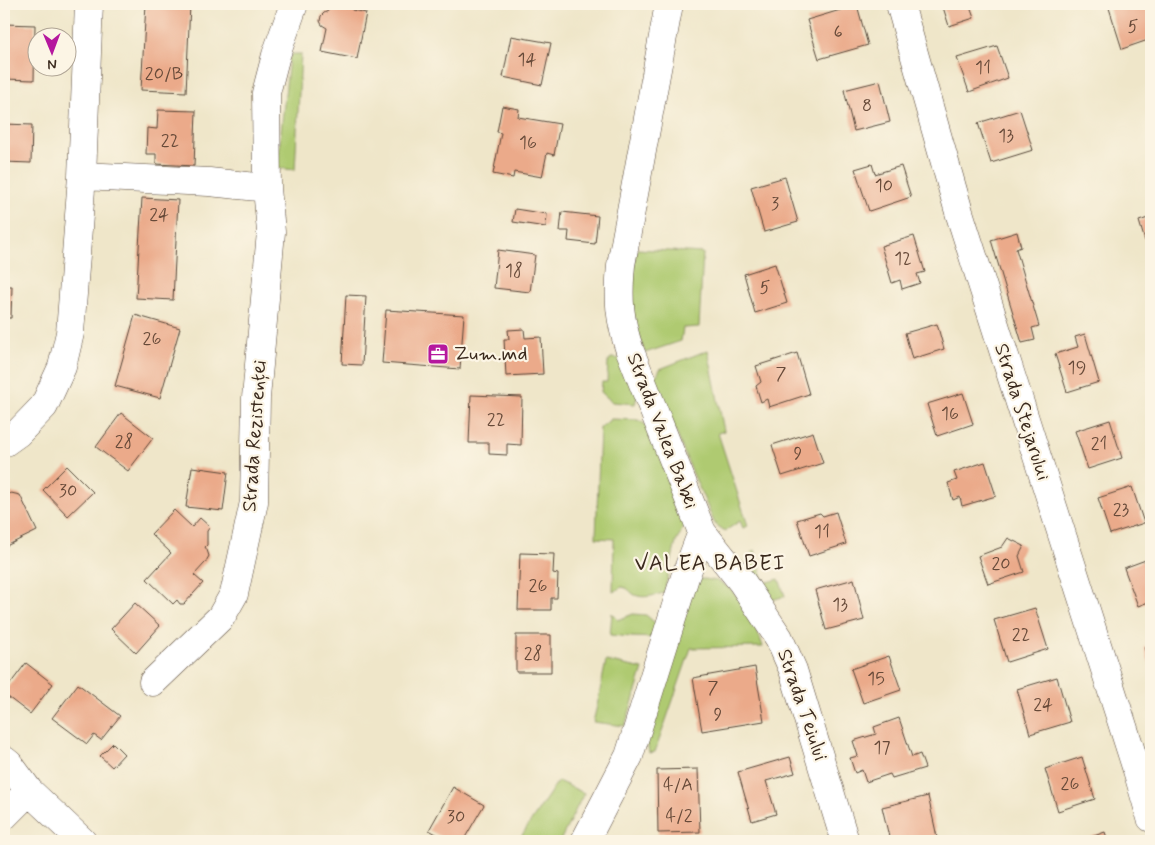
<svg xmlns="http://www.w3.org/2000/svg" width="1155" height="845" viewBox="0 0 1155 845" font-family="Mynerve,sans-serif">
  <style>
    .green { fill: #afca71; stroke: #757a48 }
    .building { fill: #ebaa8a }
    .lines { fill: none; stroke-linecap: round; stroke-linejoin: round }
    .minor-casing { stroke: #564638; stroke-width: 29 }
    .minor { stroke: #fff; stroke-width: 28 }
    .labels { text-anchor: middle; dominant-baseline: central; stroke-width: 4.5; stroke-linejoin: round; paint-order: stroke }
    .number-label { font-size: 18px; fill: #674a39 }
    .poi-label { font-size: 20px; fill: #3b2a1e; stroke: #fcf5e5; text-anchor: start }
    .street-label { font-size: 20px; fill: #3b2a1e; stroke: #fcf5e5 }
    .quarter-label { font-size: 22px; letter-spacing: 1px; fill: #3b2a1e; stroke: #fcf5e5 }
  </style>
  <rect width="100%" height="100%" fill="#fcf5e5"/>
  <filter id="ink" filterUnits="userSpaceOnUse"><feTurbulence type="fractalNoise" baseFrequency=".02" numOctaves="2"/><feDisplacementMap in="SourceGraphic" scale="10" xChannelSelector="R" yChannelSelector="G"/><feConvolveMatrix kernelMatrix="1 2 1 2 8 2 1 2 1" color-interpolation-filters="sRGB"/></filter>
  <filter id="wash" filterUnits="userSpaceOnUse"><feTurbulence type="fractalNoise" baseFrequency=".0096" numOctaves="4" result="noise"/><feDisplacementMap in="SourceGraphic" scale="20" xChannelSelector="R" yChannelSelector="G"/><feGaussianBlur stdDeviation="1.12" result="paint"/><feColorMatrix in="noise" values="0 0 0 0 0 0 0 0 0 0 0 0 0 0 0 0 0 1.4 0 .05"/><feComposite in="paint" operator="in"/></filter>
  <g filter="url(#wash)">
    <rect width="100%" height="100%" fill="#efe6c9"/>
    <path class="green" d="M292,54H301L295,170L277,168L289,58Z
      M637,249L703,253L699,327L683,328L681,341L645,353L628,304Z
      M708,350L724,431L718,433L748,526L743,528L740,521L725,531L715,524L685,455L654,375H657L660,369Z
      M611,358L623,359L638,393L635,404L612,402L601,392L602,382H607L608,362Z
      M611,419L638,420L651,428L685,515L684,526L676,542L664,593C655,595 644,599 635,595C629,592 631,589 622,587L613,592L614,539L596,538L600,428Z
      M755,550L764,583L779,579L785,596L769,601L763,596L748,556Z
      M704,579C709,580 716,580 720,582C742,594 756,624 763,647L691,648L655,752L649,753L647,741L694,580Z
      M612,613L618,620L633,614L646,615L661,628L656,638L631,637L610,635Z
      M606,661L643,669L625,726L593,722L597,706Z
      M558,781L584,793L560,841H518Z"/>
    <g id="blocks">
      <path class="building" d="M146,4H190L186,92L141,90Z
        M330,4H348L352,10L366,13L357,59L322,52L327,28L322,25L320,21L321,16L324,13L328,11Z
        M942,4H969L974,18L949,26Z
        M1110,4H1137V6L1148,4L1151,15V39L1122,49L1109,8Z
        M857,5L868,45L819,59L807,20Z
        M4,24L35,25L34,80L4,79Z
        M511,36L551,43L542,85L503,77Z
        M997,46L1008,78L969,92L957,58Z
        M880,81L890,122L854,131L844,90Z
        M502,106L519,109L518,117L560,124L554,155L547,153L542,177L514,172L513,178L493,174L501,133L497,132Z
        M158,110L196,111L194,166L156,164V154H146L147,128L157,129Z
        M1020,110L1033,150L991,163L978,123Z
        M4,124L32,125L31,163L4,162Z
        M872,164L875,174L901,166L911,197L869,211L855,169Z
        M785,177L798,222L764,232L751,187Z
        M142,198L178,200L173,300L136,298Z
        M515,209L547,214L546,227L513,222Z
        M562,212L598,216L595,244L568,241L569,231H560Z
        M1151,217V239L1145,241L1139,221Z
        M1017,232L1021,247L1016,249L1039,326L1032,328L1035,340L1022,343L991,240Z
        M914,236L925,272L917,274L920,283L902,289L900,280L892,283L881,246Z
        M498,250L535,255L530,292L494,288Z
        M775,264L787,303L755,313L744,274Z
        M4,286H12L11,318H4Z
        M346,295L366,296L362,365L342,364Z
        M386,310L464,315L460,369L382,363Z
        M135,315L180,328L160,398L115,386Z
        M937,324L944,349L912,359L905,333Z
        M524,329L525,338L541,337L543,374L506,376L504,339H509L508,330Z
        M1085,334L1099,382L1067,392L1055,354L1078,347L1075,337Z
        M797,353L809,394L769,407L767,399L761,402L756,386L761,382L756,366Z
        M963,393L973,424L937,436L927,404Z
        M471,395L522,397L521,445L507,444V455L489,454V443H469Z
        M121,413L153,438L128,471L96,447Z
        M1110,420L1122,458L1088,469L1075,431Z
        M813,432L823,463L782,476L772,445Z
        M985,462L996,496L962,506L960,497L953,500L948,483L957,480L954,472Z
        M67,466L93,492L68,516L43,490Z
        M192,467L228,472L223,511L186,507Z
        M1132,487L1144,523L1110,534L1098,498Z
        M11,493L20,495L37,531L4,547V496Z
        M174,510L192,527L200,518L210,527L207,531V545L205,547L207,550L209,556L205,563L194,575L203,583L184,604H180L177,600L173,604L147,579L171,553L151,534Z
        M836,512L846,544L809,556L797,520L820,513L823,516Z
        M1008,538L1024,546L1019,556L1024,572L988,584L978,556L1002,547Z
        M520,553L554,554L553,573L558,574L557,598H551V610H518Z
        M1151,558V601L1138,606L1124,568Z
        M854,579L864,620L826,630L815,590Z
        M135,603L160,626L136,653L111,629Z
        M1035,608L1048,649L1007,662L994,620Z
        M516,635H551V672H516Z
        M1151,645V668L1144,647Z
        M889,656L901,690L863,703L851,669Z
        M26,663L53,684L30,714L4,694V692Z
        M755,667L764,721L702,731L693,678Z
        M1057,677L1070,722L1030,734L1017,689Z
        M78,684L120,716L101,740L94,735L87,744L52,718Z
        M899,718L912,757L920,754L925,768L892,778L890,774L866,782L862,770L855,773L850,758L858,756L853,741L876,734L874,727Z
        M113,743L124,754L112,767L100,756Z
        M790,757L795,773L766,781L776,814L752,821L738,772Z
        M1082,757L1095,799L1058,811L1045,769Z
        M698,769L700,832L658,833L657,770Z
        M453,787L484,805L463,841H449L429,830Z
        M928,796L937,837L919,841H890L882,807Z
        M1105,832L1108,841H1080Z"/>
    </g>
  </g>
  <g filter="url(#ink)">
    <use href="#blocks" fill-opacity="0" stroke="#564638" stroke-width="1"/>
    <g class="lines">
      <g class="minor-casing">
        <path id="minor" d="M900,4L959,212L1137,770L1151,818
          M82,176L209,182L267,188
          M4,443L18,433L44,406L62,367L70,333L82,176L89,4
          M702,532L742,582L779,638L793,670L845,841
          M153,682L221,617L234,594L254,502L256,398L271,232L267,188L266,93L276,55L294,4
          M4,760L9,764L29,791
          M4,816L29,791L82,841
          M585,841L629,756L685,577L702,532L630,351C619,319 618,299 621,265L669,4"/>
      </g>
      <use href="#minor" class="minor"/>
    </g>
  </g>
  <defs>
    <g id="office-square" transform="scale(1.125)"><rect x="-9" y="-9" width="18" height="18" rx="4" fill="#b5179e" stroke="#fcf5e5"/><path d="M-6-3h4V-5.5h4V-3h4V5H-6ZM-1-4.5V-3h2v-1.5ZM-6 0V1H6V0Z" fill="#fff"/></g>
  </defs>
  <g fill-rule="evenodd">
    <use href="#office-square" x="438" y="354"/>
  </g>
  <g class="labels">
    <g class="number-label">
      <text x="1133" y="27">5</text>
      <text x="838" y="32">6</text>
      <text x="527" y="60">14</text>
      <text x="983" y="68">11</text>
      <text x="164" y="74">20/B</text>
      <text x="867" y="106">8</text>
      <text x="1006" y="136">13</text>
      <text x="170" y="141">22</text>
      <text x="528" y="143">16</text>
      <text x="884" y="186">10</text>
      <text x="775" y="204">3</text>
      <text x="159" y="215">24</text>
      <text x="903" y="259">12</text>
      <text x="514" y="271">18</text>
      <text x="765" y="288">5</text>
      <text x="152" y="339">26</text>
      <text x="1077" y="368">19</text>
      <text x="781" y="374">7</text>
      <text x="950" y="414">16</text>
      <text x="496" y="420">22</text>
      <text x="124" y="442">28</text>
      <text x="1099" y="444">21</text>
      <text x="798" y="454">9</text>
      <text x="68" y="491">30</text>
      <text x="1121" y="510">23</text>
      <text x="822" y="532">11</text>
      <text x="1001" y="564">20</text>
      <text x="538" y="586">26</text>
      <text x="840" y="605">13</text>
      <text x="1021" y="635">22</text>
      <text x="533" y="654">28</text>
      <text x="876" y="679">15</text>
      <text x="713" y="688">7</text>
      <text x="1043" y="705">24</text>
      <text x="718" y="715">9</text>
      <text x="882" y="748">17</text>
      <text x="1070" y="784">26</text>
      <text x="678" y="785">4/A</text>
      <text x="679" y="816">4/2</text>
      <text x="456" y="817">30</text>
    </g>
    <g class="poi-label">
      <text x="454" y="354">Zum.md</text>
    </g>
    <g class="street-label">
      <text transform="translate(1022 412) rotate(72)">Strada Stejarului</text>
      <text transform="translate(662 431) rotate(69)">Strada Valea Babei</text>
      <text transform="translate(255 436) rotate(-86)">Strada Rezistenței</text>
      <text transform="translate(802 705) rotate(71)">Strada Teiului</text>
    </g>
    <g class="quarter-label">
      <text x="710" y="564">VALEA BABEI</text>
    </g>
  </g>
  <rect width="1155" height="845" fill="none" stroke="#fcf5e5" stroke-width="20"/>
  <g transform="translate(52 52) rotate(179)"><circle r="24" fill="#fcf5e5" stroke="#afa495"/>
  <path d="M0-4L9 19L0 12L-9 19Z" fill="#b5179e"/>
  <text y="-8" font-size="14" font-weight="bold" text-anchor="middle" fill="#3b2a1e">N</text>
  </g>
</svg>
